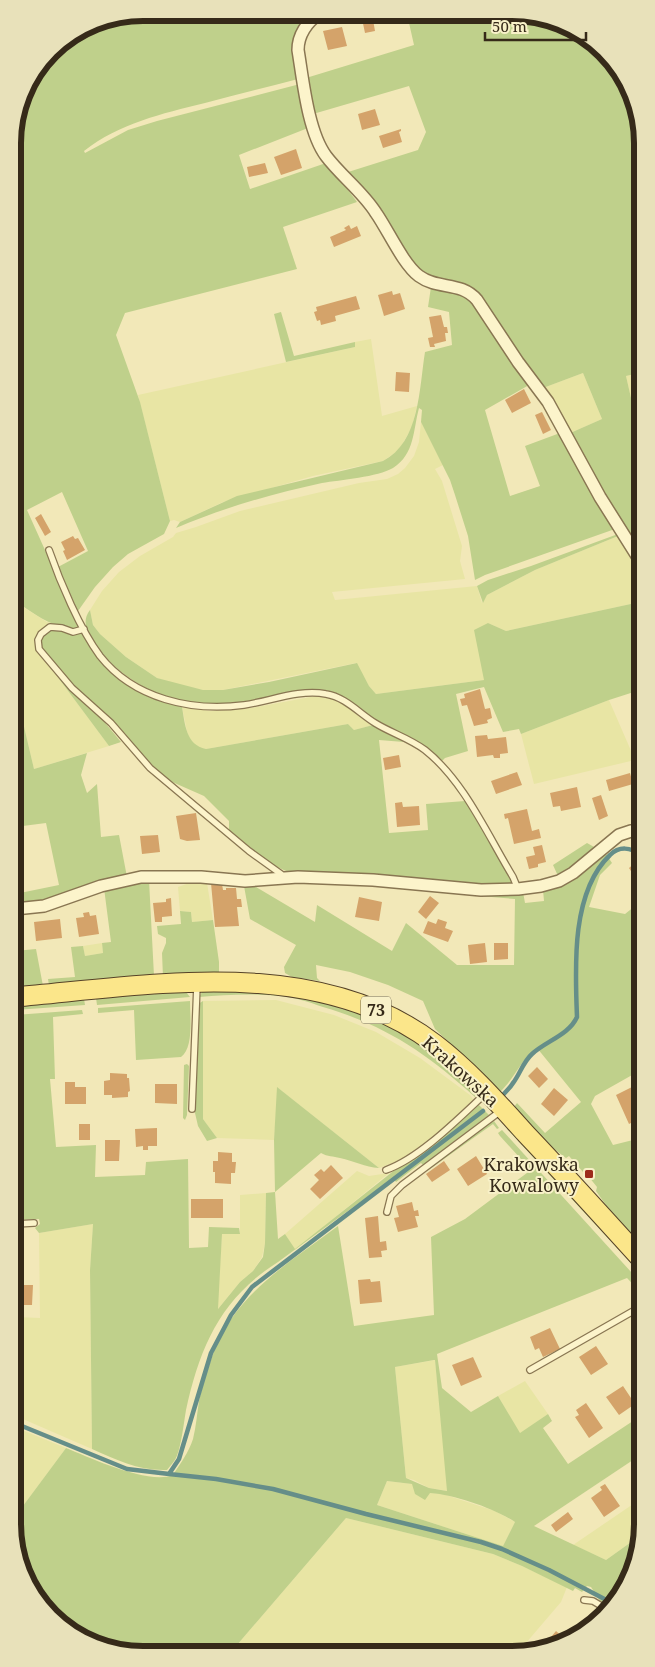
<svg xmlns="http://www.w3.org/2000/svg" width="655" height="1667" viewBox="0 0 655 1667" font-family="'Noto Serif',serif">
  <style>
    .farmland { fill: #e8e5a4 }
    .green { fill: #bfd08b; fill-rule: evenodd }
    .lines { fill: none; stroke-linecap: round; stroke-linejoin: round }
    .stream { stroke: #658e89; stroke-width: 4.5 }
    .building { fill: #d4a36a }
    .lane-casing { stroke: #897652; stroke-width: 8 }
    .street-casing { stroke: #897652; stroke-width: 14 }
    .primary-casing { stroke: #554227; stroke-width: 21 }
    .lane { stroke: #fcf4cb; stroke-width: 5.5 }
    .street { stroke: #fcf4cb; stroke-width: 11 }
    .primary { stroke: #fbe68a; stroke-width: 19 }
    .poi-dot { fill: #9d2c1c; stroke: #f8f1c8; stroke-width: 2 }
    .labels { text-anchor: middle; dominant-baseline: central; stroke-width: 4; stroke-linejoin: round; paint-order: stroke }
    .shield { fill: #f8f1c8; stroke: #70664e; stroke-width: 1 }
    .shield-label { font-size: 16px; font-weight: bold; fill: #362a19 }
    .street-label { font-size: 18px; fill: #362a19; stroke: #f8f1c8 }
    .poi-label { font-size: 18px; fill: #362a19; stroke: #f8f1c8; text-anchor: end }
    .rim { fill: none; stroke: #362a19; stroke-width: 6 }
  </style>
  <rect width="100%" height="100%" fill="#f2e8b8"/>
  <path class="farmland" d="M634,103L638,110V156L636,147Z
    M371,339L382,416L417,406L412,427L399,450L383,461L313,476L223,502L180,522L174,520L170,521L138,395L355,347V342Z
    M583,373L602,419L568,434L543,388Z
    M639,373V433L626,376Z
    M421,422L443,465L435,469L442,481L462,546L460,561L465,579L332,592L335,600L477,586L482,603L487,595L535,570L618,536L639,563L640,602L506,631L488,623L484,680L376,694L369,686L356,663L223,690H203L178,685L157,678L126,657L100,634L93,625L90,610L102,591L119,572L140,556L173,537L176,533L196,527L240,511L359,483L387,479L398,474L405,468L414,456L419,442Z
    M23,607L47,622L56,624L50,625L37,638V649L109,746L34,769L14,684V614Z
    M316,696L331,699L345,704L373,725L354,730L348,724L206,749L199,748L194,744L188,736L182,707L211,711L251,708Z
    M609,700L635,760L534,784L521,734Z
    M195,881L207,883L213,920L192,922L191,912L180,911L178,887Z
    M102,943L103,953L85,956L83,946Z
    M276,1000L334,1015L376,1032L420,1058L470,1095L474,1101L432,1138L406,1158L379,1168L278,1088L274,1140L217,1138L203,1119V1001Z
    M357,1171L369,1176L389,1173L295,1250L285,1234Z
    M266,1193L265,1243L262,1257L253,1271L240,1282L217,1310L222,1234H240V1195Z
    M93,1224L90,1270L92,1449L16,1416V1317L40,1318L39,1233Z
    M435,1360L448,1491L429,1488L414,1480L406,1478L395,1367Z
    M525,1381L548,1414L520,1434L498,1396Z
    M17,1428L66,1448L17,1514Z
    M387,1481L412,1484L430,1493L443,1494L495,1511L515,1522L503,1546L377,1505Z
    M642,1498V1532L641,1535L606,1560L573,1545Z
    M346,1518L493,1554L522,1566L567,1587L561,1602L520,1650L231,1652Z"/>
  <path class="green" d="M144,13L313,14L304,22L298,79C267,87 236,95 205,103C161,114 120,123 84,151L85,153L128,130L157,121L300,84L308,128L239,155L250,189L326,163L331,167L357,202L283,227L297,269L125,313L116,335L140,402L170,521L164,534L128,554L113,567L95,587L78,611L58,567L88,551L62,492L27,510L80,628C60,631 40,618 24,607L14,614L13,135L26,86L57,45L94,22Z
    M407,14L537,15L598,45L634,103L636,147L638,156L639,373L626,376L639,433V554L568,434L602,419L583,373L543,388L474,291L431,278L423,273L411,261L381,212L345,173L418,150L426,132L409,86L313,114L306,78L414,45Z
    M431,287L466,295L478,308L529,385L485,410L510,496L540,486L525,446L560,433L615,529L485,575L475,580L468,536L455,495L450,480L421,422L422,410L419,408C413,430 415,454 393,468C378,477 340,480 322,483C271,494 223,508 176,528L180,522L237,496L383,461C420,442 419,389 425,352L452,345L449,312L428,307Z
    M281,312L294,356L355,342V347L286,362L274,314Z
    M618,534V536L535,570L487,595L483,603L477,586L488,580L531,566Z
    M640,602V690L609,700L521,734L519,729L503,732L484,687L456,694L468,751L445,758L442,761C434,755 426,747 418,742C404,733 388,728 374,719C360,710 349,697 333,692C312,686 286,694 265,698C249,701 233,704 216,705C171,706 124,683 97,647C89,635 80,623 90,610L93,625L100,634L126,657L157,678L203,690H223L269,682L357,663L369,686L376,694L484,680L474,630L488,623L506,631Z
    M50,630L82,631L94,651L140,690L160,701L182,707C185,724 186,745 206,749L348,724L354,730L373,725L404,742L379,740L389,833L428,830L426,804L465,801L512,880L510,886L293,873C269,867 249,845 229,830V821L204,796L170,781L159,772L72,684L40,647C39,639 44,635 50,630Z
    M51,668L102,719L121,742L109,746Z
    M14,684L34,769L87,753L81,775L87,793L97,784L101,837L119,835L127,877L63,898L15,907V894L59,885L46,823L15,827Z
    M587,843L596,848L580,862L558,876L553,865Z
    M606,854L612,863L600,875L589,907L625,914L640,902L641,963L636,965L641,1016V1070L595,1096L591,1104L613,1145L641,1138V1227L637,1230L641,1234V1247L615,1218L596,1191L597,1187L589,1177L592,1173L587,1169L583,1172L569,1156L566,1158L542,1140L514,1107L517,1103L545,1133L581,1102L537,1048C521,1059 515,1078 500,1092L435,1029L423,1001L388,985L350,972L316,965L317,978L320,981L292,977L285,973L284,967L296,945L250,919L244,886L256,887L315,922L317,905L392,951L406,923L457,965H514L515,899L479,896L523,892L525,903L544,901L543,890L573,878Z
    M149,880L154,976L49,985L48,979L75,977L71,947L83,946L85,956L103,953L102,943L111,942L104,888Z
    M180,911L191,912L192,922L213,920L219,962V974L163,977L162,953L166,943V938L158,934L157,926L181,924Z
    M36,949L43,986L15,988V951Z
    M246,990L323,1001L387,1024L420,1044L461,1078L476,1095L475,1097C426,1053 387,1026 323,1007C309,1002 293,997 279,996C252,993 225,995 199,997L202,992Z
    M186,992L190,997L97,1005L96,998Z
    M84,999L85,1005L15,1010V1005Z
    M190,1001C190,1016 194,1048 181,1057L136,1060L134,1010L98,1013V1008Z
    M203,1001V1119L217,1138L207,1141L198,1126L195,1113L198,1004Z
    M82,1010L83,1014L53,1017L55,1079H50L56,1147L96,1145L95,1177L145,1175L146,1162L188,1159L189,1248L208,1247L209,1227L239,1228L240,1234H222L218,1309L240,1282L253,1271L263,1257L265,1243L266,1193L275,1192L274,1140L277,1087L379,1168C365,1167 354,1161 340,1158C333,1156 328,1157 321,1153L275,1192L278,1239L285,1234L295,1249L478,1104L489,1115L423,1165L421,1163L396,1182L393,1178L278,1262C221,1298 200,1346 186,1410C184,1422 181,1448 176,1458C174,1462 170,1466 167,1470C139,1471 117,1460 92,1449L90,1270L93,1224L39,1233L35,1228L40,1224L39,1219L16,1220L15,1015Z
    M187,1064L189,1066L187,1115L185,1120L183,1118L184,1065Z
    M494,1121L499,1128L497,1129L493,1124L427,1171L425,1169Z
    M507,1129H510L620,1249L619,1250Z
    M502,1130L642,1284V1294L627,1278L437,1354L442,1388L471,1412L498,1396L520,1433L548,1414L552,1421L543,1428L568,1464L642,1415V1454L534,1526L606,1560L641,1535L615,1603L612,1607L600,1601L591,1587L587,1586L582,1592L575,1588L573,1591L522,1566L493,1554L346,1518L231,1652H118L51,1616L17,1557V1514L66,1448C91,1458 148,1485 173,1475C180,1464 189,1452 193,1439C196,1427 197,1414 199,1401C202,1386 208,1369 213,1354C235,1294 290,1262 338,1226L354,1326L434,1315L431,1237L465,1219L531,1170L500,1136L498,1133ZM434,1360H435L447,1491L429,1488L406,1478L395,1367ZM387,1481L412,1484L415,1494L425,1500L430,1493C456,1495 493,1508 515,1522L503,1546L377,1505Z"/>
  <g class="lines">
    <path class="stream" d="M503,1095C506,1091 510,1088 513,1083C520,1074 523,1062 532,1054C546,1041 569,1035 577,1017C575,967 571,892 610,855C619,846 631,847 640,855
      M17,1424L127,1469L169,1474L179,1459L211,1353L231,1315L252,1287L483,1111
      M169,1474L216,1479L273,1489L366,1514L481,1542L502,1549L549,1570L614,1604"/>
  </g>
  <path class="building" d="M361,14H372L375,31L365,33Z
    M342,27L347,46L328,50L323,31Z
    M375,109L380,125L362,130L358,114Z
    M401,129V131L399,132L402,142L383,148L379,136Z
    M296,149L302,168L281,175L274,157Z
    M265,163L268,173L249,177L247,167Z
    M349,225L351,229L357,226L361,236L334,247L330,237L346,230L344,228Z
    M392,291L393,295L400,293L405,309L384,316L378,295Z
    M356,296L360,309L335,316L336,321L321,325L320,320L317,321L314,312L317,311L316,307Z
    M441,315L444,327H447L448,333H445L446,341L434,344L435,347H430L428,338L433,337L429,317Z
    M396,372L410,373L409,392L395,391Z
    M524,389L531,403L512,413L505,400Z
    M542,412L551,430L543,434L535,415Z
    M41,514L51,532L45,536L35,518Z
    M73,536L75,539L78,538L85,550L67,560L63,551L65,550L61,542Z
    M480,689L485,709L490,708L492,718L487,720L488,723L474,726L467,705L462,706L460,699L465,698L464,694Z
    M487,735L488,739L506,737L508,753L500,754V758H494L493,755L477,757L475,736Z
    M399,755L401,767L385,770L383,758Z
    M517,772L522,785L496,794L491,781Z
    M630,773L633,784L609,791L606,780Z
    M577,787L581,807L561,811L560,806L553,807L550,793Z
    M601,795L608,816L599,820L592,798Z
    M402,802L403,807L419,806L420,825L397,827L395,803Z
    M527,809L532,831L539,829L541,838L514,844L508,818L505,819L504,814Z
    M196,813L200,840L187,841L180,839L176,816Z
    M158,835L160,852L142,854L140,836Z
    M20,841L24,868L15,870V842Z
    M542,845L546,862L538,864V867L529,869L526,857L535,855L533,847Z
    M636,862L640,869V885L629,868Z
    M211,883L222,884L223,890H226V888H236L237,899H241L242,907H237L239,926L215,927Z
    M430,896L439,903L426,919L418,912Z
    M359,897L382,902L379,921L355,917Z
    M171,898L172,916L162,917V922H155L153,903L166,902V899Z
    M89,912L90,916L96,915L99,934L79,937L76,918L84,917L83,913Z
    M60,919L62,938L36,941L34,922Z
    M438,919L447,922L445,928L453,931L448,942L423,933L428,921L436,924Z
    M485,943L487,962L470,964L468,945Z
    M494,943H508V959L494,960Z
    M537,1067L548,1079L539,1088L528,1076Z
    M110,1073L127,1074V1078H129L130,1091L128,1092V1097L112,1098V1095H104V1081L110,1080Z
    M65,1082H75V1087H86V1104H65Z
    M155,1084H177V1104L155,1103Z
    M636,1085L641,1095V1118L629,1124L616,1095Z
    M554,1088L568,1100L554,1116L541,1104Z
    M79,1124H90V1140H79Z
    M157,1128V1146H148V1150H143V1146L136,1147L135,1129Z
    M105,1140H120L119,1161H105Z
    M218,1152L232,1153V1162H236L235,1173H231V1184L215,1183V1172H213V1161H218Z
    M476,1156L487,1174L468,1186L457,1169Z
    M444,1161L450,1170L432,1182L426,1174Z
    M331,1165L343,1178L320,1199L310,1189L319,1180L314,1175L321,1169L324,1172Z
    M191,1199H223V1218H191Z
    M412,1202L414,1211L418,1210L419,1216H415L418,1227L398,1232L394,1218L399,1217L396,1206Z
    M378,1216L380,1242L386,1241L387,1250L381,1251L382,1257L369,1258L365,1218Z
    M16,1245H23V1252H16Z
    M370,1279L371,1282L380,1281L382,1302L360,1304L358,1280Z
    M23,1285H33L32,1305H22Z
    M550,1328L560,1349L543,1357L539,1348L535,1350L530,1337Z
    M596,1346L608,1364L591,1375L579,1357Z
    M473,1357L482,1377L461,1386L452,1365Z
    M623,1386L635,1404L619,1415L606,1397Z
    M586,1403L603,1428L589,1438L575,1417L579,1415L576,1410Z
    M605,1484L620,1506L604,1517L591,1498L602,1490L600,1487Z
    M568,1512L573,1519L556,1532L551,1525Z
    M556,1631L566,1640L543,1650L541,1649Z"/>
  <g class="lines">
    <g class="lane-casing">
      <path id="lane" d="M49,550C60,582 80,629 100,656C134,699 192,712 244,705C271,701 299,689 326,694C345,697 359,713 375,723C391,733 409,738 425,750C464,781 487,834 513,877L518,889
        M84,629L73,632L62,628L50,627L41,634L38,640L39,649L72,688L111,723L150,768L249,851L281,874L283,879
        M192,1109L197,985
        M386,1170C420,1158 459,1118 486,1093
        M387,1212L391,1196L402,1185L502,1110
        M16,1224L34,1223
        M530,1370L642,1306
        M584,1600L593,1601L608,1610"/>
    </g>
    <g class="street-casing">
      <path id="street" d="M319,14C307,22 298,35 298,50C303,80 308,132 326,156C341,176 363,192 376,213C388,230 403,264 419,276C438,290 461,281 477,300L518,362L548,402L600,497L639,559
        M15,909L44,906L101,886L141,877H201L245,881L298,877L373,880L481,890L518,889L541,886L559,881L573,873L619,835L631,831L640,830"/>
    </g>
    <g class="primary-casing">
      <path id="primary" d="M15,997C152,985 317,954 435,1044C469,1070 498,1103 526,1134C565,1175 603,1217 641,1259"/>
    </g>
    <use href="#lane" class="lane"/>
    <use href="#street" class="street"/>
    <use href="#primary" class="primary"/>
  </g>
  <rect class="poi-dot" x="584" y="1169" width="10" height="10" rx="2.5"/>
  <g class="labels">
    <rect class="shield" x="361" y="996.5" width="30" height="27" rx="4"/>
    <g class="shield-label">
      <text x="376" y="1010">73</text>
    </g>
    <g class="street-label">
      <text transform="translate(461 1071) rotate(42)">Krakowska</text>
    </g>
    <g class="poi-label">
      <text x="579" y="1164">Krakowska<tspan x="579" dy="21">Kowalowy</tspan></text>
    </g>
  </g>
  <path d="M0 0H655V1667H0ZM143 21H512A122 122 0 0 1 634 143V1524A122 122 0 0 1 512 1646H143A122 122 0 0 1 21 1524V143A122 122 0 0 1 143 21Z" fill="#e8e1ba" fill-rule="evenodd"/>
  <path class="rim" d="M143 21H512A122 122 0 0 1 634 143V1524A122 122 0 0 1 512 1646H143A122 122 0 0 1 21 1524V143A122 122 0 0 1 143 21Z"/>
  <path d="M485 32v8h101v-8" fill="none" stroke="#362a19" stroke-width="2.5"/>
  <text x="492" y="32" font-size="15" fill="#362a19" stroke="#f8f1c8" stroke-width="4" paint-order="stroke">50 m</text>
</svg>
